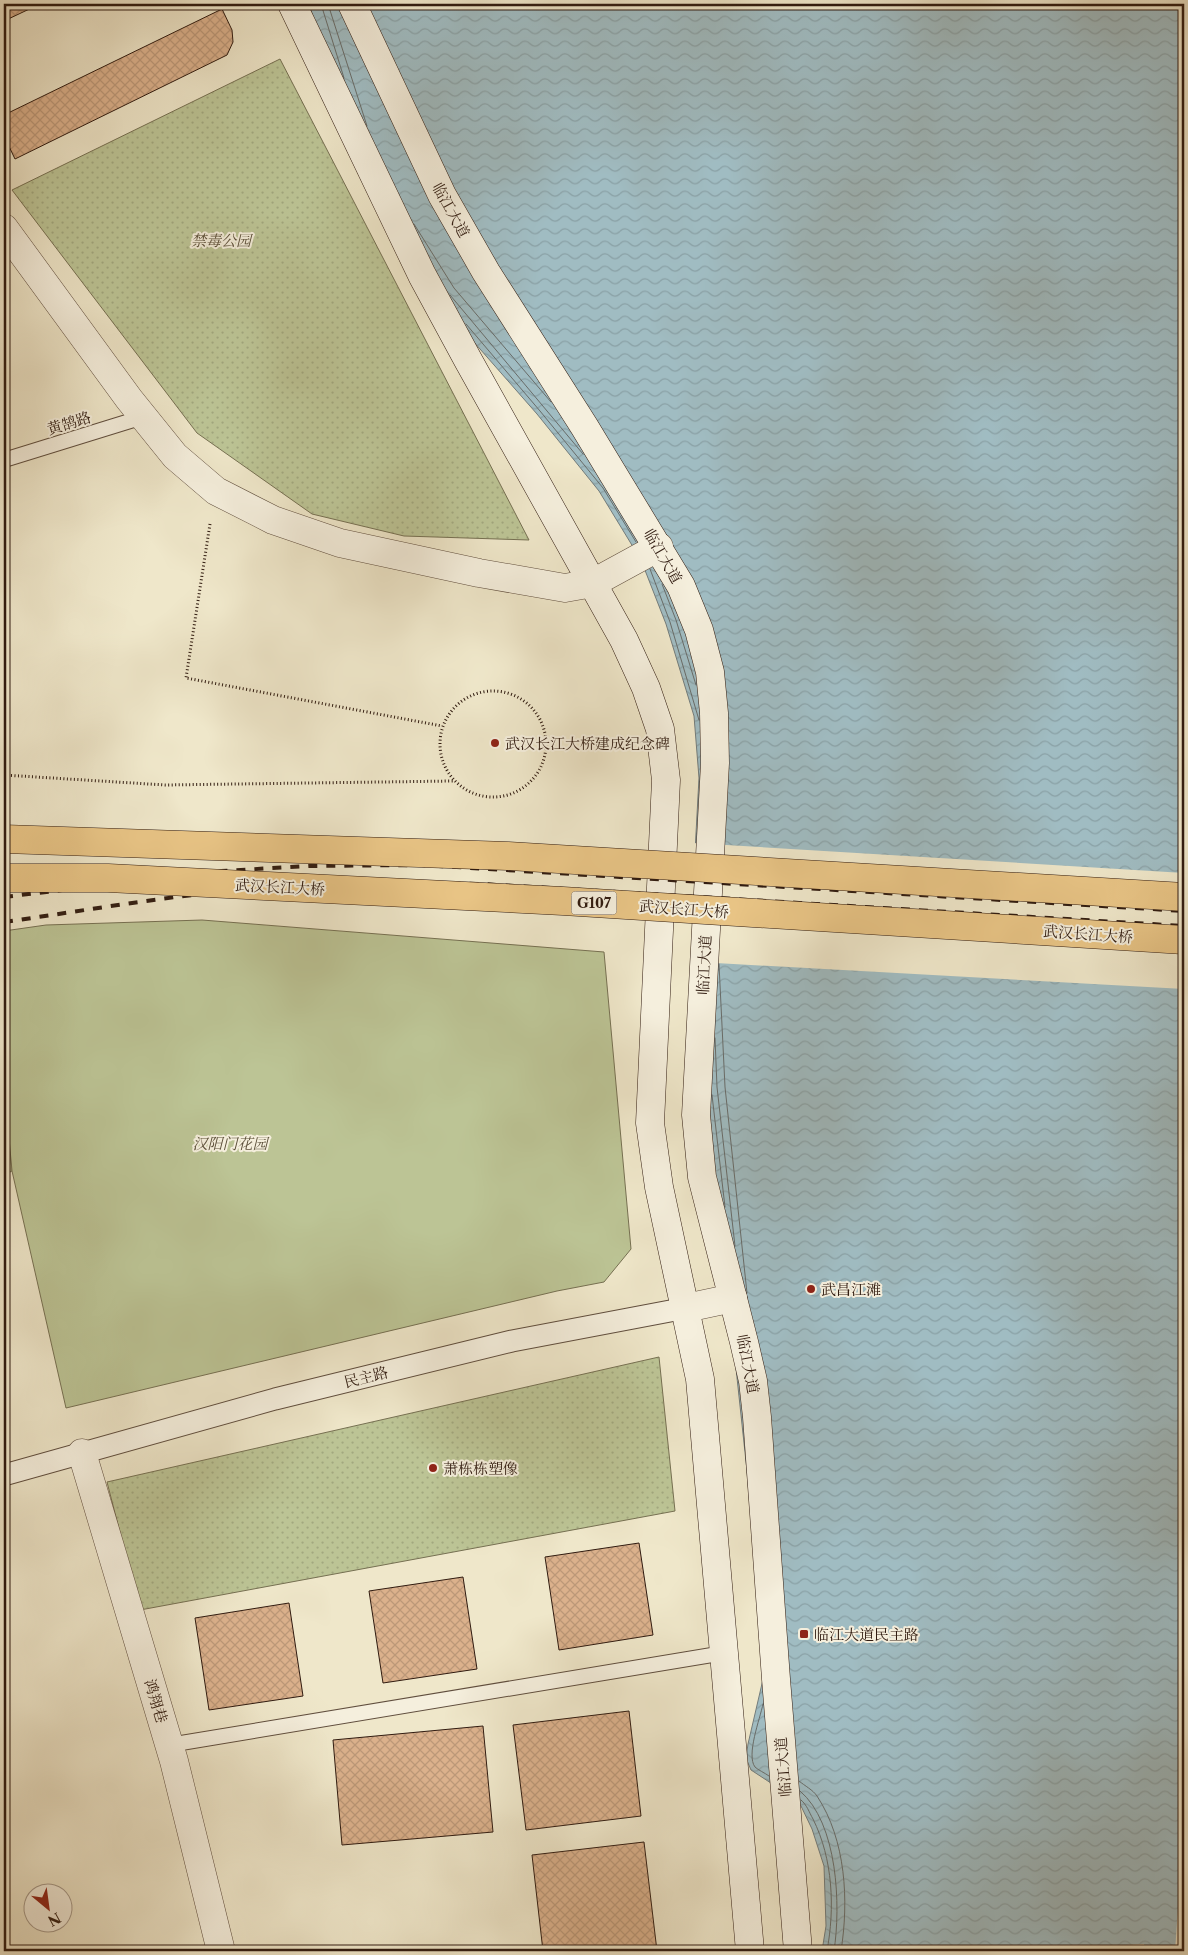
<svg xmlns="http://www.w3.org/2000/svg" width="1188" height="1955" viewBox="0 0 1188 1955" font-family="'Libre Caslon Text','Noto Serif SC',serif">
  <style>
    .grass { fill: url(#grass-dots); stroke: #767052 }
    .forest { fill: url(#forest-firs); stroke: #767052 }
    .garden { fill: #bcc495; stroke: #767052 }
    .water { fill: url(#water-waves); stroke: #737c7b }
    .pier { fill: #efe7ca }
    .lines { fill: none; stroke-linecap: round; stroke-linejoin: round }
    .shore { stroke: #686c69; stroke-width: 1 }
    .building { fill: url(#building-cross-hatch); stroke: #301b10 }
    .service-casing { stroke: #604e3e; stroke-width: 16 }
    .pedestrian-casing { stroke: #604e3e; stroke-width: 23 }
    .minor-casing { stroke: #604e3e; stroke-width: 29 }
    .tertiary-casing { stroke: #604e3e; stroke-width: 29 }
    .secondary-casing { stroke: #301b10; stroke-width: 29 }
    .path { stroke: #301b10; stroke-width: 3; stroke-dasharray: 1 2.5; stroke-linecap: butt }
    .service { stroke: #f5efdd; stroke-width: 14 }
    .pedestrian { stroke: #f5efdd; stroke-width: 21 }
    .minor { stroke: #f5efdd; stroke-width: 28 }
    .tertiary { stroke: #f5efdd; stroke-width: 28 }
    .secondary { stroke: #f5efdd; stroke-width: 28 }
    .rail { stroke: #301b10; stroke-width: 4; stroke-dasharray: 9 9; stroke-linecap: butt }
    .trunk-bridge-casing { stroke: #301b10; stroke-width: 29; stroke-linecap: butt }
    .trunk-bridge { stroke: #e8c485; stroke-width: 28 }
    .poi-dot { fill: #8f2418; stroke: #f5efdd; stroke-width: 2 }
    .labels { text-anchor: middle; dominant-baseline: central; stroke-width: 4; stroke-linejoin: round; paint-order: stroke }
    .shield { fill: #f5efdd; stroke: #6b5b4e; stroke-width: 1 }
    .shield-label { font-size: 14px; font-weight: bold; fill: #301b10 }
    .street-label { font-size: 15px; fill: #301b10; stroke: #f5efdd }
    .park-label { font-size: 15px; font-style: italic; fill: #5a4e38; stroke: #f5efdd }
    .poi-label { font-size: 15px; fill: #301b10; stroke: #f5efdd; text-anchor: start }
  </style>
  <defs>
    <pattern id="grass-dots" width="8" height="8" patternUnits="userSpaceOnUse" patternTransform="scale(1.25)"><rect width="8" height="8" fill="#bcc495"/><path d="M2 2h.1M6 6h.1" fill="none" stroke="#a2a87f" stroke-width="1.8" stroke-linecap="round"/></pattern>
    <pattern id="forest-firs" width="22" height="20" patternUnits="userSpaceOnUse" patternTransform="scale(1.25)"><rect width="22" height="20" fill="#bcc495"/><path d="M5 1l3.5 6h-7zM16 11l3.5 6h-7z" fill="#a2a87f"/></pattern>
    <pattern id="water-waves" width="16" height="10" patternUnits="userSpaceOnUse" patternTransform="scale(1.25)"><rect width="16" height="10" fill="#a0bcc2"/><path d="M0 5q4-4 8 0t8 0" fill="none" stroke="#8aa1a6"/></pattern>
    <pattern id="building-cross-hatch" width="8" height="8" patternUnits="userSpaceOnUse" patternTransform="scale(1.25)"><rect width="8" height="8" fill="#dbb18c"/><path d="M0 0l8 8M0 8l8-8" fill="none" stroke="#bc9878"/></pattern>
  </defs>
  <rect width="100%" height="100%" fill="#efe7ca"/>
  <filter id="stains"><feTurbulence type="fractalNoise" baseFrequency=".004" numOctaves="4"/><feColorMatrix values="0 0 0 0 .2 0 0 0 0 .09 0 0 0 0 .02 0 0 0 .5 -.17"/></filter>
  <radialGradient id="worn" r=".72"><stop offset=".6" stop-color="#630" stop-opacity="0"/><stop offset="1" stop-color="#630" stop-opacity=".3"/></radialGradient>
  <path class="grass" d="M280,59L529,540L404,536L312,514L197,433L12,190Z
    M659,1357L675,1511L140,1610L107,1482Z"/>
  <path class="forest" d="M4,1084L12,1171L4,1175Z"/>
  <path class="garden" d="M202,920L604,952L631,1249L604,1282L557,1291L66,1408L12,1171L4,1084V931L46,925Z"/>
  <path class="water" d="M309,4H1184V1951H822L826,1926L824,1866L812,1829L801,1806L780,1789L751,1770L746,1758L748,1744L764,1675L747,1471L706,1088L695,852L699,778L694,716L666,624L641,560L599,491L537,414L473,341L354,148Z"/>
  <path class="pier" d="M693,843L1184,873V989L698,962Z
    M1179,1895H1184V1951H1175Z
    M1144,1944L1145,1951H1091L1090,1947Z"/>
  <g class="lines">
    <path class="shore" d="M321,4L344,78
      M328,4L367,126
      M414,224L454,288L551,402
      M450,295L583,454
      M466,324L540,411L603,488L636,542
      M650,569L670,622L699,720
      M662,584L676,620L696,685
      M719,964L725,1087L747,1293
      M715,1038L717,1087L735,1246
      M712,1095L725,1207
      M763,1704C760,1719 746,1755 755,1767C758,1770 765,1773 769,1776
      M799,1781C805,1786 813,1790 817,1796C846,1840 849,1901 841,1951
      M800,1791C838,1823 841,1906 834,1951
      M801,1800C807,1805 809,1812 813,1819C833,1859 835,1908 827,1951"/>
  </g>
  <path class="building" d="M4,4H40L4,21Z
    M222,9L232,30L233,42L227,55L15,159L4,136V115Z
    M639,1543L653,1635L559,1650L545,1557Z
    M463,1577L477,1669L383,1683L369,1591Z
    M289,1603L303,1696L209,1710L195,1618Z
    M629,1711L641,1816L526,1830L513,1725Z
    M483,1726L493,1832L342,1845L333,1740Z
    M644,1842L657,1951H543L532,1855Z"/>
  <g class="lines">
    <g class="service-casing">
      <path id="service" d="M4,460L143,417
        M169,1745L724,1653"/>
    </g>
    <g class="pedestrian-casing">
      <path id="pedestrian" d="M4,1475L275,1399L512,1341L686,1308"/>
    </g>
    <g class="minor-casing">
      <path id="minor" d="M4,228L129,399L175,456L216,491L273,520L340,543L479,573L565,588L593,583L659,547
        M82,1453L174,1761L221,1951"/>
    </g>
    <g class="tertiary-casing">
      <path id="tertiary" d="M686,1308L733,1298"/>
    </g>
    <g class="secondary-casing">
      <path id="secondary" d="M292,4L422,275L468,360L624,640L646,688L660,729L666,780L650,1123L659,1187L700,1379L750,1951
        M352,4L442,195L486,272L584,426L681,586L699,630L710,672L714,713L715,763L696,1115L702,1177L744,1342L753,1381L757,1417L776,1679L798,1951"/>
    </g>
    <path class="path" d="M210,524L186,678L442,726
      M440 744a53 53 0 1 1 106 0a53 53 0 1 1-106 0Z
      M4,775L165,785L453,781"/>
    <use href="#service" class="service"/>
    <use href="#pedestrian" class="pedestrian"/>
    <use href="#minor" class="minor"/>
    <use href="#tertiary" class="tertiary"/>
    <use href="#secondary" class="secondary"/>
    <path class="rail" d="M4,897L221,871L310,866L422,865L1184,911
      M4,922C82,911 161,897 240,890C321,882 401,883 482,884L1184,926"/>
    <g class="trunk-bridge-casing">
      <path id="trunk-bridge" d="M4,839L508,856L1184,897
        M4,878H108L563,901L1184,940"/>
    </g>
    <use href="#trunk-bridge" class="trunk-bridge"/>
  </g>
  <g class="poi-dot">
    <circle cx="495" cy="743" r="5"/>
    <circle cx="811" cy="1289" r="5"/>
    <circle cx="433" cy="1468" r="5"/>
    <rect x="799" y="1629" width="10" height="10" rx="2.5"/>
  </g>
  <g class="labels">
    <rect class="shield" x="571.5" y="891.5" width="45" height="23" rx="4"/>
    <g class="shield-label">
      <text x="594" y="903">G107</text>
    </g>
    <g class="street-label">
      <text transform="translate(451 210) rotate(61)">临江大道</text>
      <text transform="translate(69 423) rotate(-17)">黄鹄路</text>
      <text transform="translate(663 556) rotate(60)">临江大道</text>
      <text transform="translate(280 887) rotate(3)">武汉长江大桥</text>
      <text transform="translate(684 909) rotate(4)">武汉长江大桥</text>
      <text transform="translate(1088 934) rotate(4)">武汉长江大桥</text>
      <text transform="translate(704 965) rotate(-87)">临江大道</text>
      <text transform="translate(748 1364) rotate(79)">临江大道</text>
      <text transform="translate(366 1377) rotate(-14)">民主路</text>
      <text transform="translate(156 1701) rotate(73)">鸿翔巷</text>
      <text transform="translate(783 1767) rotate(-95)">临江大道</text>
    </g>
    <g class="park-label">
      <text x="221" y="240">禁毒公园</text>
      <text x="230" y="1143">汉阳门花园</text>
    </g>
    <g class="poi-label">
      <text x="505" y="743">武汉长江大桥建成纪念碑</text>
      <text x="821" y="1289">武昌江滩</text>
      <text x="443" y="1468">萧栋栋塑像</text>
      <text x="814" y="1634">临江大道民主路</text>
    </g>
  </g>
  <rect width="1188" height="1955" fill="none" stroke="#efe7ca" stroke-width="20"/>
  <rect x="5" y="5" width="1178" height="1945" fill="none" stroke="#301b10" stroke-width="2.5"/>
  <rect x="10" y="10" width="1168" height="1935" fill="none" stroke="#301b10"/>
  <g transform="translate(48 1908) rotate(151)"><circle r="24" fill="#f5efdd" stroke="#a69a8b"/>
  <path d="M0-4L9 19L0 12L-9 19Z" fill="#8f2418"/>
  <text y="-8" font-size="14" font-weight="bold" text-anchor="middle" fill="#301b10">N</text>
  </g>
  <rect width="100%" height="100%" filter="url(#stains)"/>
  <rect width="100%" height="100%" fill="url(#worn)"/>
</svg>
